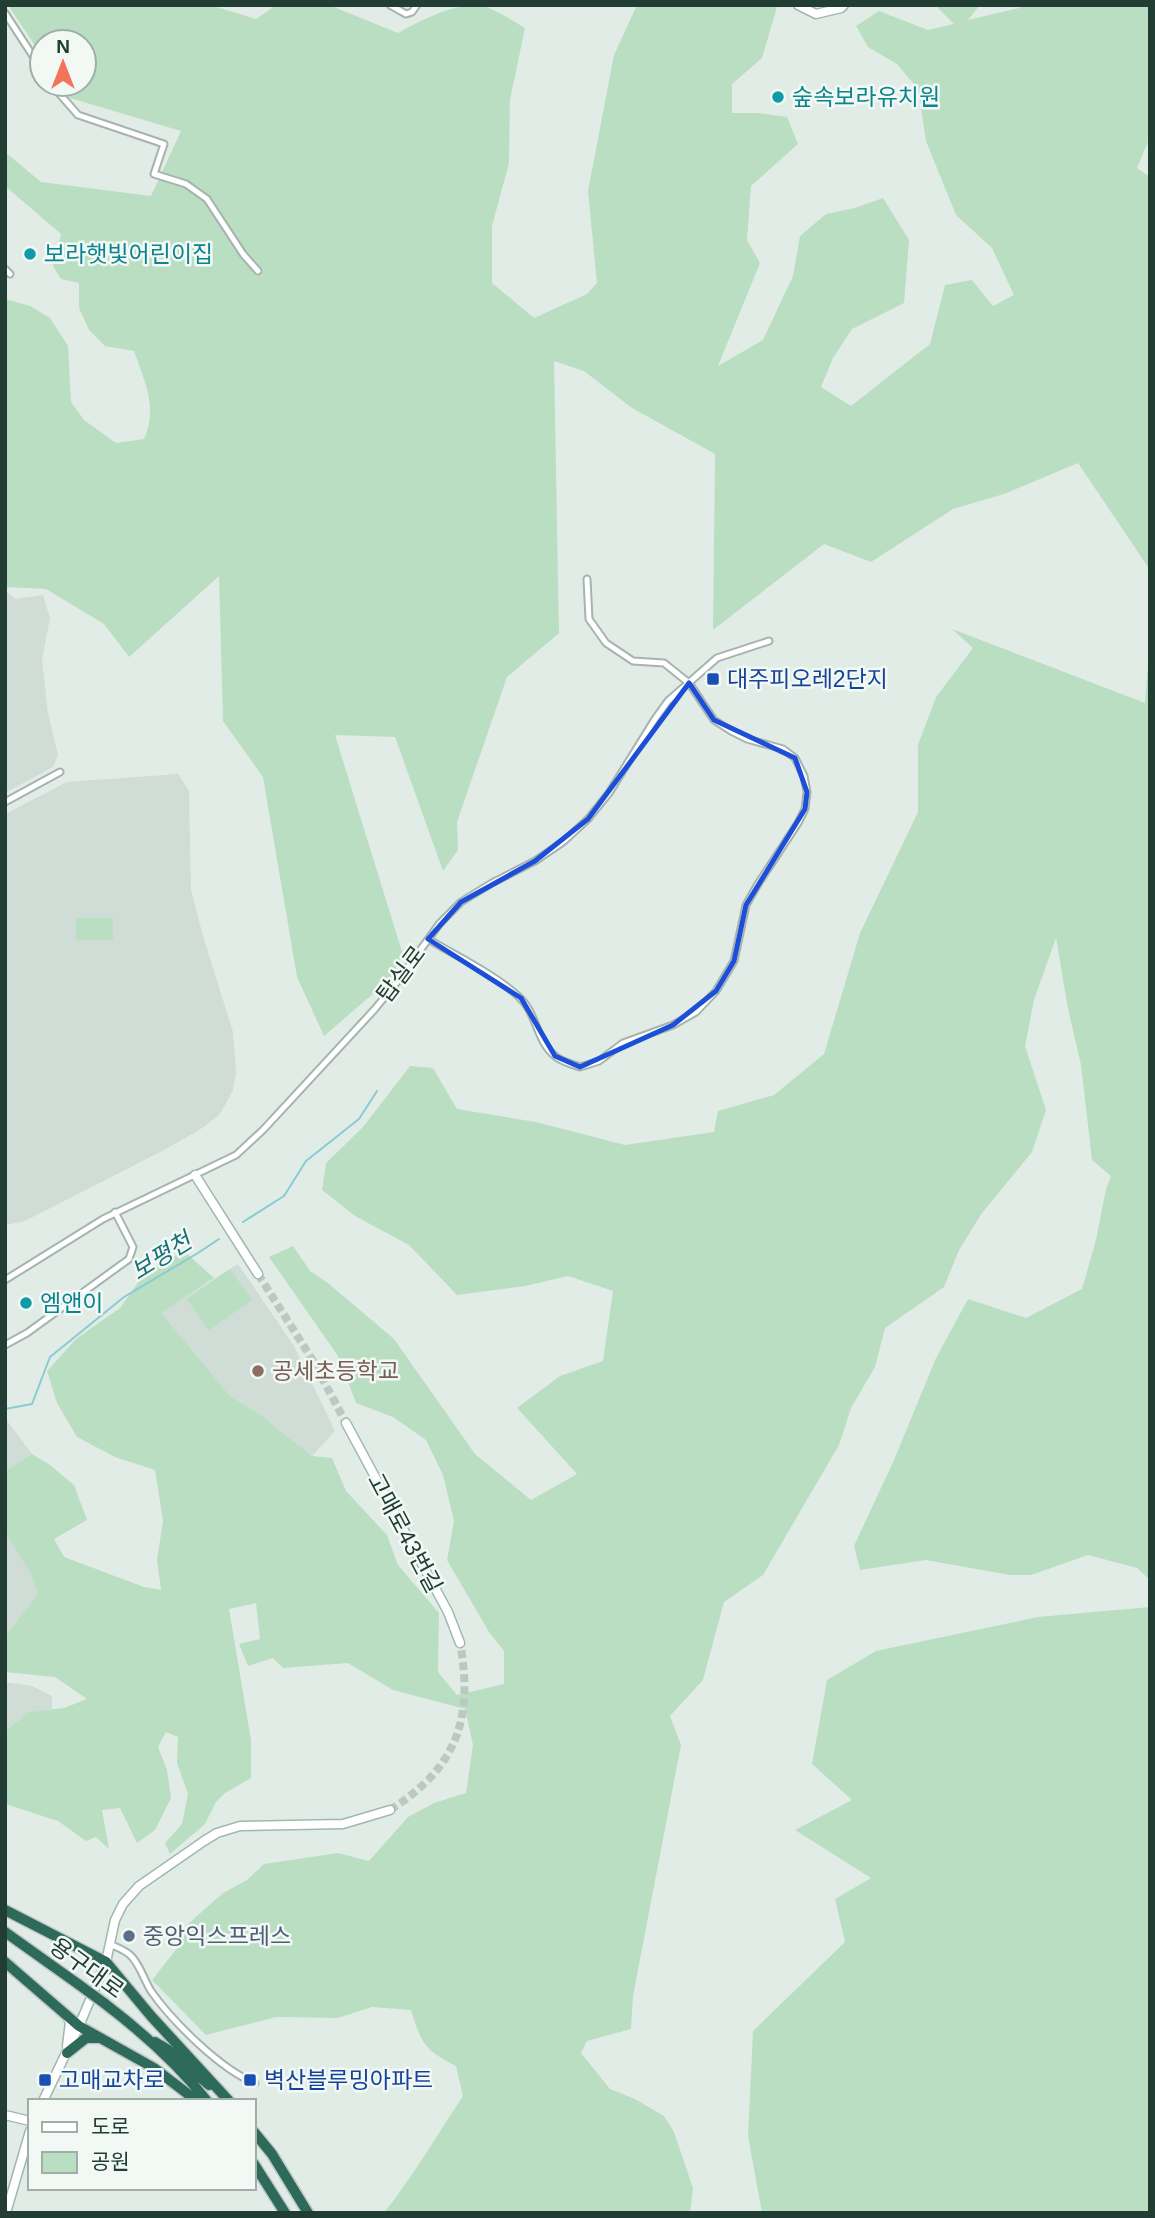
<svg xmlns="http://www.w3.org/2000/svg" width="1155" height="2218" viewBox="0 0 1155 2218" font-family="Helvetica,'Noto Sans KR',sans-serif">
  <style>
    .built { fill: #d0dcd6 }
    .green { fill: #badec2 }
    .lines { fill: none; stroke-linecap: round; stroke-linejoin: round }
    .stream { stroke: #89cbd2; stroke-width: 2 }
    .secondary-tunnel { stroke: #bcc9c3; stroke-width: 8; stroke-dasharray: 8 4; stroke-linecap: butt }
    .street-casing { stroke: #a5b4ae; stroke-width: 9 }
    .secondary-casing { stroke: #a0b8ae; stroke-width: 11 }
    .highway-casing { stroke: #c1c9c6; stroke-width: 13 }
    .street { stroke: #fff; stroke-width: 5 }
    .secondary { stroke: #fff; stroke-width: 8 }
    .highway { stroke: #2d6a5a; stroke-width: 10 }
    .highway-bridge-casing { stroke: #c1c9c6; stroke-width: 13; stroke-linecap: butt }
    .highway-bridge { stroke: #2d6a5a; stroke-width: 10 }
    .marked { fill: none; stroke: #1d4ed8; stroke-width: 5; stroke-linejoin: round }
    .culture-dot { fill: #0f9aa8; stroke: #f2f9f5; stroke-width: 2.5 }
    .transit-dot { fill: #1a4fb4; stroke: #f2f9f5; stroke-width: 2.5 }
    .education-dot { fill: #8d6e63; stroke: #f2f9f5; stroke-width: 2.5 }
    .service-dot { fill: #5c6f8a; stroke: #f2f9f5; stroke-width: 2.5 }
    .labels { text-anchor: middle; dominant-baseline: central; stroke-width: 5; stroke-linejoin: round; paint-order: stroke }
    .culture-label { font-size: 23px; fill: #0d838f; stroke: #f2f9f5; text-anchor: start }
    .transit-label { font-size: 23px; fill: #164399; stroke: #f2f9f5; text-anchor: start }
    .street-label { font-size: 23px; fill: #223d34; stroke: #f2f9f5 }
    .education-label { font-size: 23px; fill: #785e54; stroke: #f2f9f5; text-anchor: start }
    .service-label { font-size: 23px; fill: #4e5e75; stroke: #f2f9f5; text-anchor: start }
    .water-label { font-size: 24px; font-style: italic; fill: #1b707a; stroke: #f2f9f5 }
  </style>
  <rect width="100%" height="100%" fill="#e2ece7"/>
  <path class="built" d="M7,592L15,599L43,595L50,618L42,660L48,713L58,755L53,767L5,793V593Z
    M178,774L189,791L191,890L203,936L233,1032L236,1073L233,1090L220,1114L204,1127L164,1150L25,1221L5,1225V814L67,782Z
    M238,1264L294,1346L335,1431L312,1456L261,1415L230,1396L160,1313Z
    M5,1418L32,1454L5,1471Z
    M5,1527L7,1535L32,1576L38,1594L5,1637Z
    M5,1682L32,1686L52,1696V1709L28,1712L5,1732Z"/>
  <path class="green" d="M8,5H210L256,19L276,5H329L398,33C422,20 459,0 486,7C500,12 513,21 525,28L510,100L509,163L492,226V283L534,318L587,294L597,283L588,191L614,55L637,5H775L777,7L762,58L732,84V113H758L787,117L798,144L751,186L747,240L760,263L718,366L763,340L793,276L800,236L826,214L855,208L883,198L909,240L904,303L852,329L833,358L821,387L851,406L930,344L945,285L972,280L993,306L1014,295L992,248L956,215L926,141L918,89L897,64L868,47L856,26L879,11L928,30L954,24L935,5H980L968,20L1019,8L1020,5H1150V137L1137,168L1150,177V570L1078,463L1004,494L953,509L871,562L824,544L713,630L715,454L632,408L584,371L554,361L559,633L507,677L457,822L458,850L443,871L395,737L335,735L403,955L389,980L324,1036L297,977L263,777L223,721L219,576L129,657L104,624L46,589L5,587V299L30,306L50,318L68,346L71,402L84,420L116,443L144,439C158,407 145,383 134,351L105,346L89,330L79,308V283L61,279L53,266L61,234L5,186V152L41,182L151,196L181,131L70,98L61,84H84V42H42V56Z
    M952,629L1145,703L1150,637V1580L1137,1568L1088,1555L1031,1575H1010L926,1560L860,1570L854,1546L894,1460L936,1358L968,1299L1026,1318L1082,1289L1096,1240L1106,1189L1111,1176L1092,1160L1081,1065L1068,1009L1056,938L1034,1000L1025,1046L1046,1110L1032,1152L982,1213L959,1250L944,1287L885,1328L875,1367L851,1408L839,1445L763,1575L724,1602L703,1680L670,1716L681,1745L633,1996L631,2029L587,2041L581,2053L610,2089L635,2099L664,2116L674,2132L693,2188L690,2213H384C413,2176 437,2135 463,2096L456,2066C423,2049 422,2044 411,2010L372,2007L338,2018L276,2017L206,2035L152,1980L182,1942L188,1924L223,1893L247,1880L264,1864L338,1853L369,1861L408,1817L434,1803L466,1793L473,1745L465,1709L393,1690L348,1663L283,1668L273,1658L248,1666L239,1644L260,1639L256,1603L229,1609L251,1740V1778L225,1793L216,1802L205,1824L170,1854L165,1843L182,1824L188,1794L177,1763L178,1737L166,1732L158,1747L167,1770L171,1798L155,1830L137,1843L120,1808L102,1810L109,1849L96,1837L86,1841L58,1821L5,1804V1732L28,1712L64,1708L87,1699L55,1677L5,1672V1637L38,1594L32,1576L7,1535L5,1471L32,1454L50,1465L74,1485L87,1520L54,1539L64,1557L144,1587L161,1590L157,1560L163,1521L155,1470L115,1457L77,1437L57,1403L47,1371L76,1339L120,1308L147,1270L184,1251L214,1278L161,1313L230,1396L261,1415L312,1456L332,1458L346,1491L387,1535L398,1565L439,1613L438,1672L457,1695L504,1684V1651L489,1632L447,1560L454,1521L443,1475L426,1440L393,1417L356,1403L338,1356L269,1257L293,1246L310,1271L328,1283L394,1339L475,1454L531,1500L577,1474L517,1408L560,1376L603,1361L613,1291L568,1276L525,1286L457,1295L409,1245L355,1216L322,1190L326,1163L363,1127L410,1066L433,1068L457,1109L536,1122L625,1145L714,1132L718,1111L774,1095L824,1054L860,933L918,812V745L936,697L973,648Z
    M76,918H113V940H76Z
    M230,1269L252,1300L209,1330L187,1299Z
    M1150,1607V2213H762L748,2136L753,2031L845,1942L835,1899L871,1878L795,1830L852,1800L812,1764L827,1680L876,1651L1038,1617Z"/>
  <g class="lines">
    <path class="stream" d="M243,1222L284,1196L306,1161L359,1119L377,1091
      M5,1409L32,1404L50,1357L124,1297L198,1253L219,1239"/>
    <path class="secondary-tunnel" d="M258,1274L312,1359L346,1423
      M390,1810C456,1768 474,1720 460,1643"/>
    <g class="street-casing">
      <path id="street" d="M390,5L406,14L412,12L417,5
        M5,13L42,70
        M51,84L78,115L164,144L154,174L186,184L207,199L243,254L258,271
        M5,269L10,274
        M5,802L60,772
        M428,939C456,956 496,975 519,997C537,1013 536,1041 555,1056C562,1062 572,1064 580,1067L599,1061L623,1043L673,1025L696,1012L716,991L734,961L746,905L758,884L798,823L805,809L807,792L804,776L795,758L783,749L747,739L731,731L714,720L689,683L664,663L633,661L606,643L589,619L587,579
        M5,1280L103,1219L236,1155L263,1130L374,1010L397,982L440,923L461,902L492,883L535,861L563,842L588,819L609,793L655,719L668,701L717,658L769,641
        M5,1345L27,1333L129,1259L133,1247L115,1212
        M110,1944C116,1947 124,1950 129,1954C139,1962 144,1980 151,1991C172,2021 221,2070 255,2083"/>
    </g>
    <g class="secondary-casing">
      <path id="secondary" d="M798,5L816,14L841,8L844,5
        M195,1175L258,1274
        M346,1423L448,1612L460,1643
        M66,2015L70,2022L67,2046
        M43,2101L79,2026L106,1962L115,1920L123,1904L139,1886L204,1841L217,1833L240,1826L343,1824L390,1810
        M5,2115L30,2121
        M6,2213L30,2131"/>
    </g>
    <g class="highway-casing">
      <path id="highway" d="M5,1910L106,1962L151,2016L229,2101
        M5,1932L78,1984
        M5,1962L79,2026L154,2068L197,2101
        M104,2003C142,2032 178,2064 207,2101
        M155,2042L167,2049L209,2085
        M67,2053L86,2038H99
        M254,2132L272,2154L308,2213
        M254,2164L285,2213"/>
    </g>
    <use href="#street" class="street"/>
    <use href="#secondary" class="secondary"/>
    <use href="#highway" class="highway"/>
    <g class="highway-bridge-casing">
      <path id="highway-bridge" d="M78,1984L104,2003"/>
    </g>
    <use href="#highway-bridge" class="highway-bridge"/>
  </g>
  <path class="marked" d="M689,683L714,720L795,758L807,792L805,809L746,905L734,961L716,991L673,1025L580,1067L555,1056L521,998L428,939L461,902L535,861L588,819Z"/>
  <g class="culture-dot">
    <circle cx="778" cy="97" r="7"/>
    <circle cx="30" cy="254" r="7"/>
    <circle cx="26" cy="1303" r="7"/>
  </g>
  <g class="transit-dot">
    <rect x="706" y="672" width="14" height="14" rx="3.5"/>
    <rect x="38" y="2073" width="14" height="14" rx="3.5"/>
    <rect x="243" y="2073" width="14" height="14" rx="3.5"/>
  </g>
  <circle class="education-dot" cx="258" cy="1371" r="7"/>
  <circle class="service-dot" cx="129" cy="1936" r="7"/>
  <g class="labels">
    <g class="culture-label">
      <text x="792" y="97">숲속보라유치원</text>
      <text x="44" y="254">보라햇빛어린이집</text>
      <text x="40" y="1303">엠앤이</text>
    </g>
    <g class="transit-label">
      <text x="727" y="679">대주피오레2단지</text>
      <text x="59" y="2080">고매교차로</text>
      <text x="264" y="2080">벽산블루밍아파트</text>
    </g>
    <g class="street-label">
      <text transform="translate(401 974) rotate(-53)">탑실로</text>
      <text transform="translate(405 1533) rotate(62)">고매로43번길</text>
      <text transform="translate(87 1968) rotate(36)">용구대로</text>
    </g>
    <g class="education-label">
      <text x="272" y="1371">공세초등학교</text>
    </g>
    <g class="service-label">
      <text x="143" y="1936">중앙익스프레스</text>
    </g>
    <g class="water-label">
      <text transform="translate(161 1256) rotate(-32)">보평천</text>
    </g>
  </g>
  <rect width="1155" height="2218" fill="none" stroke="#223d34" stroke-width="14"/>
  <rect x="28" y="2099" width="228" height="91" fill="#f2f9f5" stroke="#9faea8" stroke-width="2"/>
  <rect x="42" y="2122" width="35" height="10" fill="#ffffff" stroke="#9faea8" stroke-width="2"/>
  <text x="91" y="2134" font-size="21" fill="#223d34">도로</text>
  <rect x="42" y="2152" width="35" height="21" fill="#badec2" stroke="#9faea8" stroke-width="2"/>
  <text x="91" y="2169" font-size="21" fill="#223d34">공원</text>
  <g transform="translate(63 63)"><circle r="33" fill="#f2f9f5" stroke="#9faea8" stroke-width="2"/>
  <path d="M0-5L12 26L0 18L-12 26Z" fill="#f37559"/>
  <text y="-10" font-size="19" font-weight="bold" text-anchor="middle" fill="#223d34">N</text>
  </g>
</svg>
